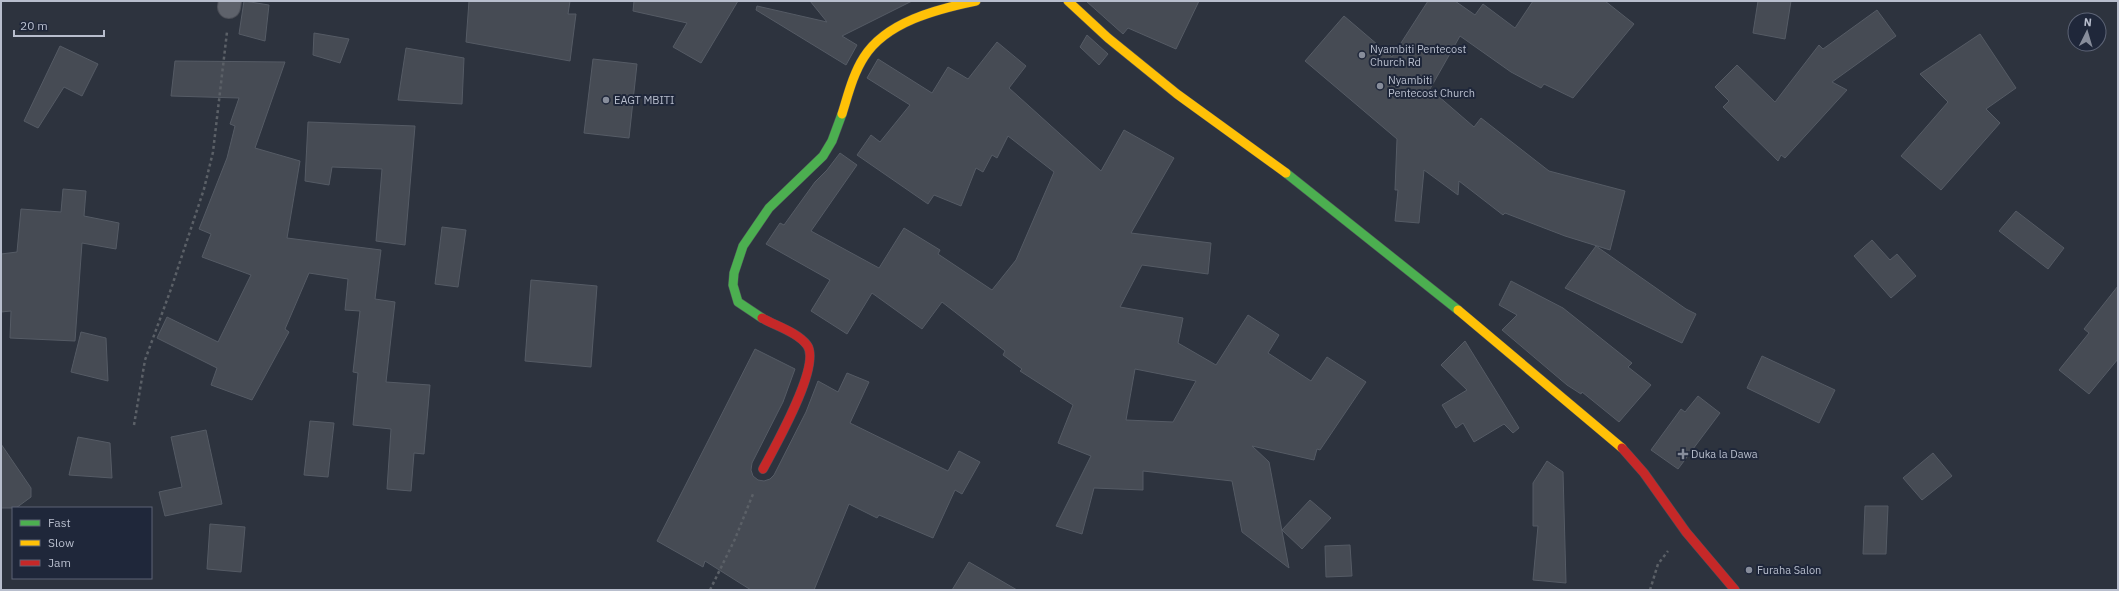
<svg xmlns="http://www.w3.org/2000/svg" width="2119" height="591" viewBox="0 0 2119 591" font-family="'IBM Plex Sans',sans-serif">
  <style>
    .building { fill: #464b54; stroke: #555b65; fill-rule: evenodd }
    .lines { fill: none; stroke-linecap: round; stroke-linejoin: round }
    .street-casing { stroke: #4c4f58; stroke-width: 24 }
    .fast-casing { stroke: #4c4f58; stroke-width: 10 }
    .slow-casing { stroke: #4c4f58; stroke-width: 10 }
    .jam-casing { stroke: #4c4f58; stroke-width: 10 }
    .path { stroke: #5b6067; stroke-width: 2.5; stroke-dasharray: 3 3; stroke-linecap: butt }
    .street { stroke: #5e626b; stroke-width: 22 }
    .fast { stroke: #4caf50; stroke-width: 9 }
    .slow { stroke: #ffc107; stroke-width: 9 }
    .jam { stroke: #c62828; stroke-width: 9 }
    .poi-dot { fill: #878d9b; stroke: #1f273a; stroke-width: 1.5 }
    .labels { text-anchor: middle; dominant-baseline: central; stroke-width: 4; stroke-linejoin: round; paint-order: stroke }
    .poi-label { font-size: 11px; fill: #b8becd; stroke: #1f273a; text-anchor: start }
  </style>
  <rect width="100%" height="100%" fill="#2d333e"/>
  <path class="building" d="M244,1L269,5L265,41L239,34Z
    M469,1H570L568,14H576L570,61L466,42Z
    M634,1H738L701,63L673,47L687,23L633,11Z
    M810,1H912L842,36L857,45L846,65L756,10L757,6L827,22Z
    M1086,1H1199L1176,49L1128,28L1123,34Z
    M1428,1H1455L1475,15L1483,4L1515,28L1533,1H1605L1634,24L1573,98L1544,84L1541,88L1511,72L1460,36L1430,89L1474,127L1481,118L1549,171L1625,191L1610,250L1565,236L1505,213L1503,215L1459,181L1458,195L1424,170L1419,223L1395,221L1398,190H1395L1397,139L1305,61L1344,16L1392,57Z
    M1758,1H1791L1785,39L1753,33Z
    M1877,10L1896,36L1832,82L1847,90L1785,158L1781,155L1778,161L1723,107L1729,101L1715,87L1737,65L1775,102L1819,45L1823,49Z
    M314,33L349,39L340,63L313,55Z
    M1980,34L2016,88L1986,109L2000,123L1941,190L1901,156L1948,102L1920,74Z
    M1087,35L1108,54L1099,65L1080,47Z
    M997,42L1026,66L1009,88L1101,171L1124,130L1174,158L1131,233L1211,243L1208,274L1142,265L1120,307L1183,318L1178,343L1216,365L1248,315L1279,335L1268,353L1311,381L1327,357L1366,382L1320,450L1317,449L1314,460L1252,446L1269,462L1289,568L1242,532L1232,481L1143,471V490L1094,488L1082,534L1056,526L1091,456L1058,443L1073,405L1020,371L1022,369L1003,355L1005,351L942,302L922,329L872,293L847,334L811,311L830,280L766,244L780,223L784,225L815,182L827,170L840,153L857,165L811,231L879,268L904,228L940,250L938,254L992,290L1016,260L1054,172L1008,136L997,158L992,155L983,172L976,168L961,206L934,195L928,204L857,155L871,135L880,142L910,105L867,78L878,59L932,93L948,67L968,79ZM1135,369L1196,381L1173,422L1126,420Z
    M60,46L98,64L82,96L64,87L38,128L24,121Z
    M406,48L464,58L462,104L398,100Z
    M593,59L637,64L629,138L584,133Z
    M175,61L285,62L255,148L300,161L287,238L381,250L375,299L395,302L386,382L430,385L424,454L414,453L411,491L387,489L391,429L353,425L358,373L353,372L360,311L345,310L348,279L309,273L285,329L289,332L252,400L211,385L217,368L157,338L167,317L218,342L251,275L202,257L211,234L199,229L227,158L235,126L230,124L239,98L171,96Z
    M308,122L415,126L405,245L376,241L382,169L332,167L329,185L305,181Z
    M63,189L86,191L84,216L119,223L116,249L82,243L75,341L10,338L11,311L1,312V254L17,252L21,209L61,212Z
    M2016,211L2064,248L2048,269L1999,231Z
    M442,227L466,230L458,287L435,284Z
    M1872,240L1890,260L1897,254L1916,276L1891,298L1854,256Z
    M1596,246L1686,309L1696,314L1682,343L1565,288Z
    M531,280L597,286L591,367L525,361Z
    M1511,281L1563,308L1632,363L1628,367L1651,385L1619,422L1582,392L1581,394L1567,385L1502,330L1517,315L1499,305Z
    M2118,286V359L2089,394L2059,370L2089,333L2084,329Z
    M81,332L106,338L108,381L71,372Z
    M1465,341L1519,428L1513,433L1504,424L1474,442L1463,423L1456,428L1442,405L1467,390L1441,365Z
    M755,349L795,369L783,402L752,463L751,470L753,476L758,480L764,481L770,479L774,475L806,412L818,381L838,392L847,373L869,382L850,423L948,471L959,451L980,462L962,494L955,490L933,538L879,515L877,518L849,504L814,590H751L705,561L703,567L657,541Z
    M1762,356L1835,390L1819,423L1747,388Z
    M1698,396L1720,413L1678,469L1651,450L1681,409L1685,412Z
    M310,421L334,423L328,477L304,475Z
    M206,430L222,504L165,516L159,492L182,487L171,437Z
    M78,437L110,443L112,478L69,475Z
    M1,444L31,488V497L16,508H1Z
    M1933,453L1952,476L1922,500L1903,478Z
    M1547,461L1563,472L1566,583L1533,580L1538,526H1533V483Z
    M1310,500L1331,518L1302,549L1282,530Z
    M1865,506H1888L1886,554H1863Z
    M210,524L245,527L241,572L207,569Z
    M1350,545L1352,576L1326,577L1325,546Z
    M969,562L1017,590H952Z"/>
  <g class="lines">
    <g class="street-casing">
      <path id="street" d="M229,7L230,1"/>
    </g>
    <g class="fast-casing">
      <path id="fast" d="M1286,173L1458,310
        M762,318L738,302L733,285L734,273L743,246L769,208L823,156L832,141L842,114"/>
    </g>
    <g class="slow-casing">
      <path id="slow" d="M1068,1L1108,38L1177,94L1286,173
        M842,114C848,95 853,74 864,57C886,22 937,9 976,1
        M1458,310L1622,448"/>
    </g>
    <g class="jam-casing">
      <path id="jam" d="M762,318C776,326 797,332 807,345C822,365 774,448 763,469
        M1622,448L1644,473L1686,532L1735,590"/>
    </g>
    <path class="path" d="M134,425L145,360L171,289L204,189L213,152L227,32
      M710,590L735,539L753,494
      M1650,590L1658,564L1668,551"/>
    <use href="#street" class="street"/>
    <use href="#fast" class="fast"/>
    <use href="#slow" class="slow"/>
    <use href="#jam" class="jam"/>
  </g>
  <g class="poi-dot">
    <circle cx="1362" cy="55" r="4"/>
    <circle cx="1380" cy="86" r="4"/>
    <circle cx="606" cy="100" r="4"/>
    <path d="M1681 448h4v4h4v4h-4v4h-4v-4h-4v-4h4z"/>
    <circle cx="1749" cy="570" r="4"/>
  </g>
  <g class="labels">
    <g class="poi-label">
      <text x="1370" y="49">Nyambiti Pentecost<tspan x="1370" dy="13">Church Rd</tspan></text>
      <text x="1388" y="80">Nyambiti<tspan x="1388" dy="13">Pentecost Church</tspan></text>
      <text x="614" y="100">EAGT MBITI</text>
      <text x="1691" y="454">Duka la Dawa</text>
      <text x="1757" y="570">Furaha Salon</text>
    </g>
  </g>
  <rect width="2119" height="591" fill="none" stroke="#b8becd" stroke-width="4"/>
  <rect x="12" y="507" width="140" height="72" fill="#1f273a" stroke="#5c6375"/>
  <rect x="20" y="520" width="20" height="6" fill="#4caf50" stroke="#5c6375"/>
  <text x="48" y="527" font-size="12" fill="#b8becd">Fast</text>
  <rect x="20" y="540" width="20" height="6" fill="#ffc107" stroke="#5c6375"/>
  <text x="48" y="547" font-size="12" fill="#b8becd">Slow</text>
  <rect x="20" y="560" width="20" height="6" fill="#c62828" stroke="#5c6375"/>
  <text x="48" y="567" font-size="12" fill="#b8becd">Jam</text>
  <g transform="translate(2087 32) rotate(5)"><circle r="19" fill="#1f273a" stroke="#5c6375"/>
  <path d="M0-3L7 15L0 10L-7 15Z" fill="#878d9b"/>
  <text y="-6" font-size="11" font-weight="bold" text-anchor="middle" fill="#b8becd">N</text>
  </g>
  <path d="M14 30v6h90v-6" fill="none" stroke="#b8becd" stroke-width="2"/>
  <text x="20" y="30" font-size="12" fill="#b8becd" stroke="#1f273a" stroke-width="3" paint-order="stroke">20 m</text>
</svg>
